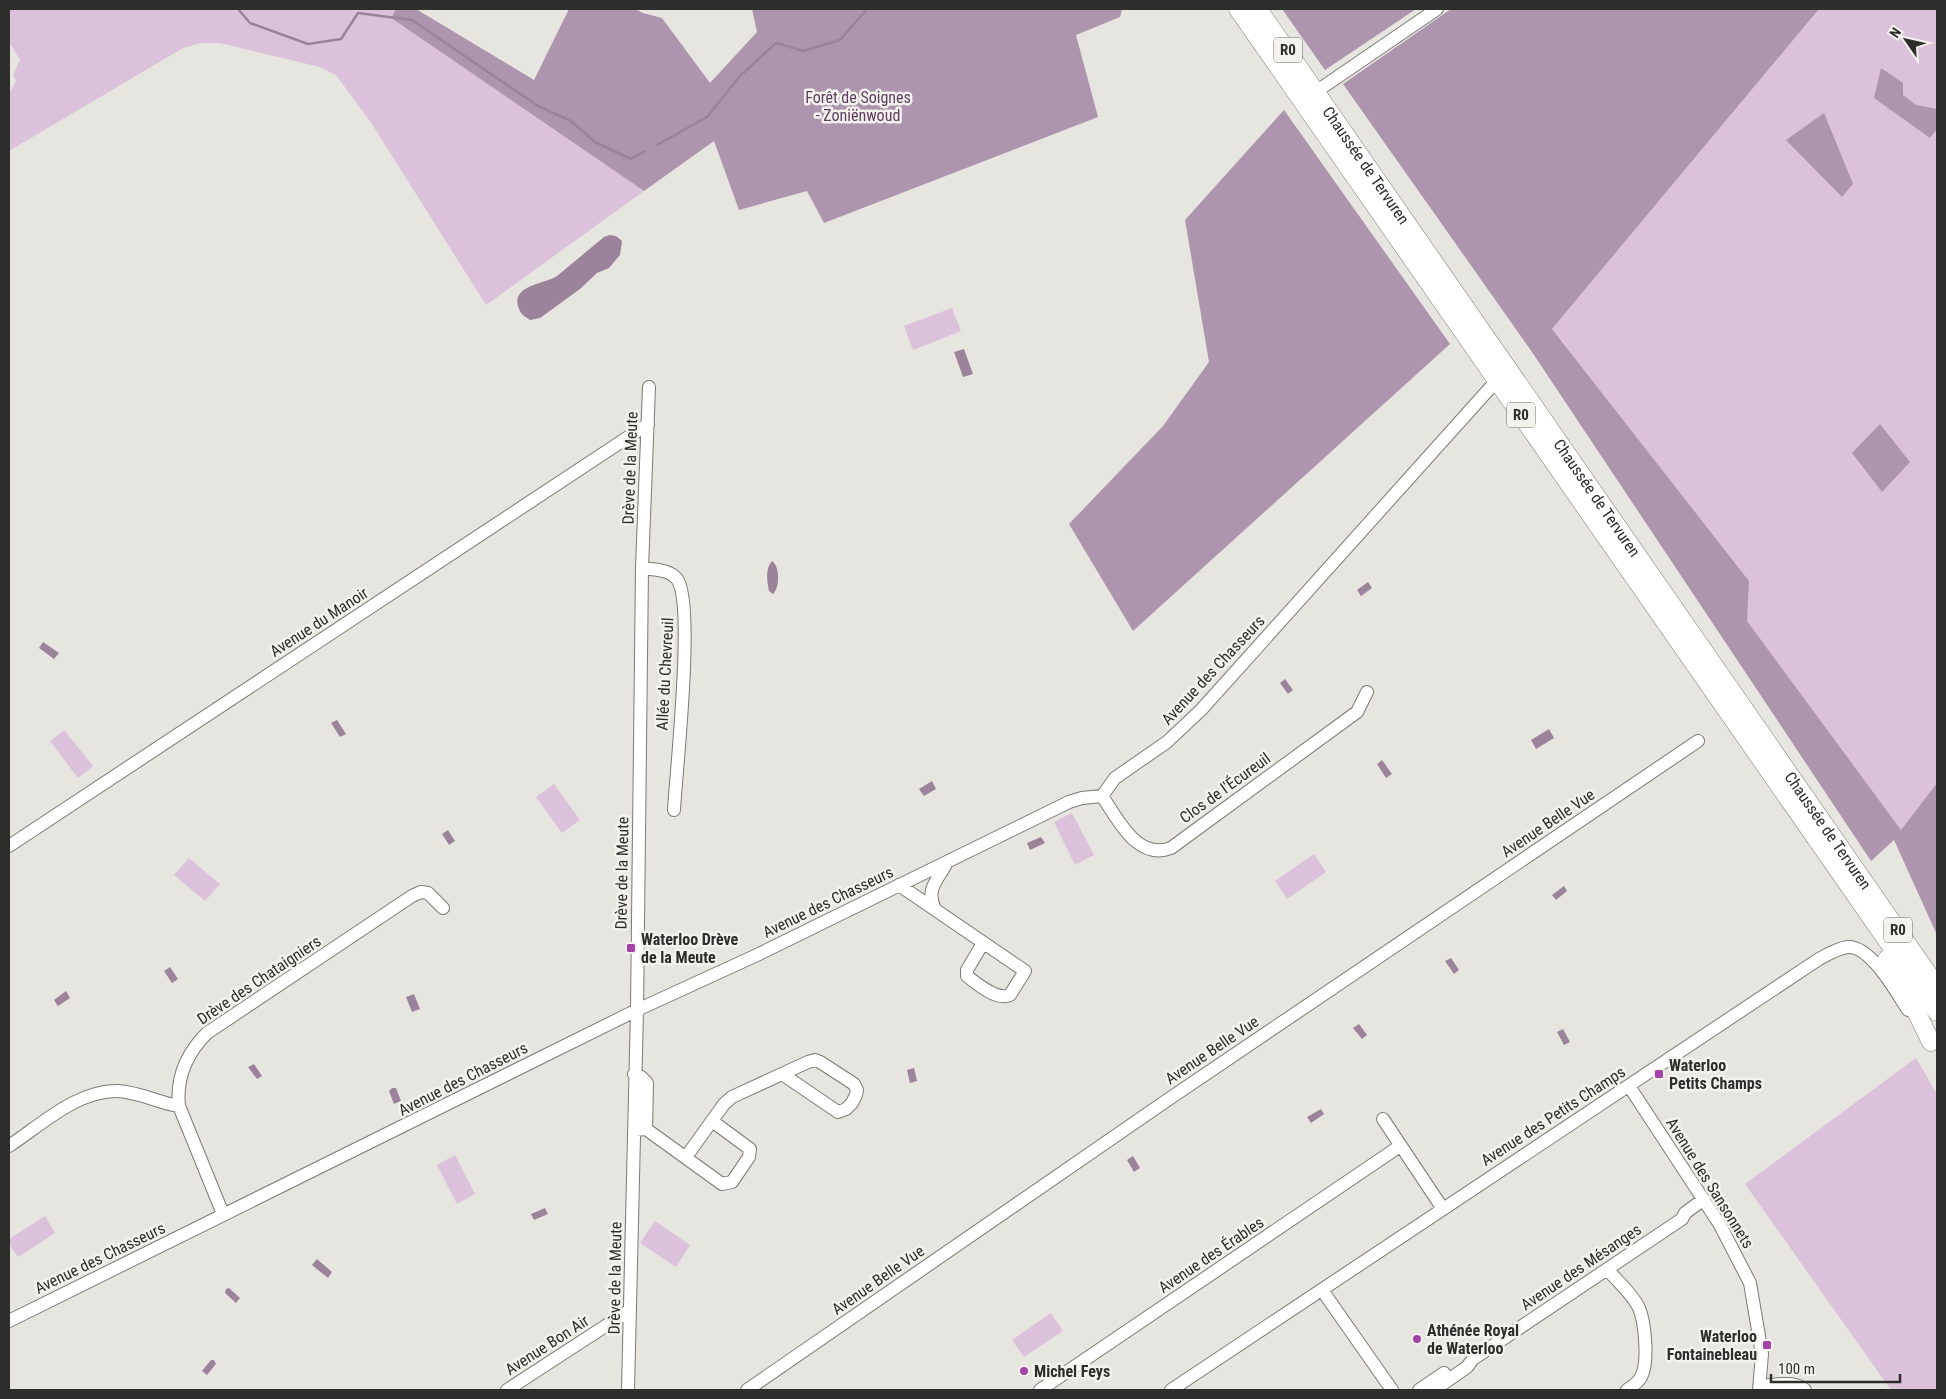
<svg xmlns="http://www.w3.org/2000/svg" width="1946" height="1399" viewBox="0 0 1946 1399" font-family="'Roboto Condensed',sans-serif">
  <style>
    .green { fill: #dbc2da }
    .forest { fill: #ad96ad }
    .water { fill: #9b849a }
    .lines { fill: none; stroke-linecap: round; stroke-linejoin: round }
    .stream { stroke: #9b849a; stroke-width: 2.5 }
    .minor-casing { stroke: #7b7a76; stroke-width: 14 }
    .highway-casing { stroke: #7b7a76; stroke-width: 19 }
    .minor { stroke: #fff; stroke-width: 12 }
    .highway { stroke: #fff; stroke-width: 18 }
    .poi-dot { fill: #a542a8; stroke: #f3f2ed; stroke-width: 2 }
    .labels { text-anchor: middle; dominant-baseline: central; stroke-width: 5; stroke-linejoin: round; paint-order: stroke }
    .shield { fill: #f3f2ed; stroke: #686865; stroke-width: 1 }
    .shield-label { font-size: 15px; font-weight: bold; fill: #2d2d2b }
    .park-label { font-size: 16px; fill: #5f3c60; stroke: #f3f2ed }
    .street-label { font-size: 16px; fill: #2d2d2b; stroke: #f3f2ed }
    .poi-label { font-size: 16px; font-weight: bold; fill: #2d2d2b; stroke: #f3f2ed; text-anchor: start }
  </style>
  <rect width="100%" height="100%" fill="#e6e5e0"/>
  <path class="green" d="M9,9H396L391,18L644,191L486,305L372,124L336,75L320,67L220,43H201L183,48L9,151V94L16,81L13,75L20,60L9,42Z
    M1819,9H1937V783L1901,831L1746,621L1749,581L1552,329Z
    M952,308L961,331L913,350L904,326Z
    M64,730L93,766L78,778L50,741Z
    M554,784L580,820L562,833L536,797Z
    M1072,813L1094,855L1075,865L1054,822Z
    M1314,854L1326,872L1287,899L1275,881Z
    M189,858L220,884L205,901L174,875Z
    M1916,1058L1937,1094V1390H1891L1745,1184Z
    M455,1155L475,1194L457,1204L437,1165Z
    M45,1216L55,1233L18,1257L9,1244V1239Z
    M655,1221L690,1245L676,1267L640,1243Z
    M1051,1313L1063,1331L1024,1357L1012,1340Z"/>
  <path class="forest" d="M396,9H416L534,80L569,9H635L643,13L662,18L710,83L757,32L752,9H1122L1120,17L1076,35L1098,117L824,223L807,191L739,210L714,141L644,191L391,18Z
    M1282,9H1416L1325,70Z
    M1451,9H1819L1552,329L1749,581L1747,621L1901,830L1937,783V935L1894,840L1871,861L1532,352L1343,84Z
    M1881,68L1903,83V95L1916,105L1937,109V129L1930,138L1874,98Z
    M1284,110L1450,344L1133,631L1069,524L1163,426L1209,362L1185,220Z
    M1824,113L1853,184L1842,197L1786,140Z
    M1880,424L1910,462L1882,492L1852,453Z"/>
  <path class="water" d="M610,235L616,236L622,241L620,255L609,268L597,273L580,289L540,318L530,320C524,316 520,314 518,306C512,285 545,284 557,276L604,237Z
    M964,349L973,374L963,377L954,352Z
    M772,561C780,566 780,588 773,594L769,591C767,582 765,569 772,561Z
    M1368,582L1372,588L1361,596L1357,590Z
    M43,642L59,653L54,659L39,648Z
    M1285,679L1293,690L1288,694L1280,683Z
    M337,720L346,734L340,737L331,723Z
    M1549,729L1554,738L1536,749L1531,740Z
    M1382,760L1392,774L1386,778L1377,764Z
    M932,781L936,789L924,796L919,789Z
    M448,830L455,841L449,845L442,834Z
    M1041,837L1045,843L1030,850L1027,843Z
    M1564,886L1567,891L1556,900L1552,895Z
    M1451,958L1459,970L1454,974L1445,961Z
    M170,967L178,979L172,983L164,971Z
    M66,991L70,998L58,1006L54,1000Z
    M414,994L420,1009L412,1012L406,997Z
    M1359,1024L1367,1035L1362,1039L1353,1028Z
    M1563,1029L1570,1042L1564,1045L1557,1032Z
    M254,1064L262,1076L257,1079L248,1067Z
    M914,1068L917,1081L910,1083L907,1070Z
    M392,1088H396L401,1101L394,1104L389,1091Z
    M1321,1109L1324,1114L1311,1123L1307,1117Z
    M1133,1156L1140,1168L1134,1172L1127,1160Z
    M545,1208L548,1214L534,1220L531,1214Z
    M317,1259L332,1272L328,1278L312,1265Z
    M229,1288L240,1298L236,1303L225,1293L226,1289Z
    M211,1360H214L216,1364L207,1375L202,1371Z"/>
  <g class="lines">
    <path class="stream" d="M238,9L250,23L308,44L341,39L358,13L412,20L538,106L571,121L595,142L631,159L645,151
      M657,145L707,117L740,76L776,43L803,51L840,40L867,9"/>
    <g class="minor-casing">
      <path id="minor" d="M1317,91L1437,9
        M642,568C654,570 669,569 677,579C695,602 676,772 674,810
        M1102,796C1118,819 1137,861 1171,848L1357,712L1367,692
        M9,846L648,424
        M899,885L1025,971L1010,995C997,1001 977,984 967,976V970L983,943
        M935,909C925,889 938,880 947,862
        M634,1074L641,1077L647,1083L646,1129
        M1629,1086L1720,1225L1750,1283L1762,1354L1759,1390
        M1383,1119L1443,1209
        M635,1130L646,1129L722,1184L732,1182L749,1157L750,1149L712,1121
        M9,1146C41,1125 77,1090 118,1091C139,1092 159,1103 179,1106
        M686,1157L724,1104L732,1097L808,1062L815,1060L820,1062L854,1084L857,1090L856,1095L852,1103L846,1109L838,1112L782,1074
        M223,1214L179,1106C176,1077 186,1054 207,1033L412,896L421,892L428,893L443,908
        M1607,1269C1618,1282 1632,1293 1639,1308C1645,1322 1649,1363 1641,1377C1639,1382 1631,1387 1627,1390
        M1322,1290L1392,1390
        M9,1321L637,1010L757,955L1069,802L1082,798L1102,796L1115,778L1167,742L1201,710L1490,388
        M1761,1386C1774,1385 1795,1380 1805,1390
        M507,1390L630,1310
        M628,1390L637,1010L642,568L649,387
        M747,1390L1163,1103L1698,741
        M1040,1390L1400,1146
        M1171,1390L1819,959C1828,954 1838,948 1848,947C1871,946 1897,993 1908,1010
        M1419,1390L1444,1373
        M1434,1390L1467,1367L1473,1359L1682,1219L1685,1213L1704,1199"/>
    </g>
    <g class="highway-casing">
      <g id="highway">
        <path d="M1238,9L1937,1012"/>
        <path id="s1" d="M1258,9L1937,987"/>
        <path d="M1887,959L1905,989L1931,1042"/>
      </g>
    </g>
    <use href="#minor" class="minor"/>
    <use href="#highway" class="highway"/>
  </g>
  <g class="poi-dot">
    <rect x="626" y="943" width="10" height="10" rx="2.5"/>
    <rect x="1654" y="1069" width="10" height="10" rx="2.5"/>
    <circle cx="1417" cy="1339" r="5"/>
    <rect x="1762" y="1340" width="10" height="10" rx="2.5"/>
    <circle cx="1024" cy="1371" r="5"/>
  </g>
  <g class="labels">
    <g class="shield">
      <rect x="1274" y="37.5" width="28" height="25" rx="4"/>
      <rect x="1507" y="402.5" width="28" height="25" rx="4"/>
      <rect x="1884" y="917.5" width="28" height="25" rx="4"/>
    </g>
    <g class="shield-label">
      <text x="1288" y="50">R0</text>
      <text x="1521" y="415">R0</text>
      <text x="1898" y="930">R0</text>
    </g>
    <g class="park-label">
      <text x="858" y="97">Forêt de Soignes<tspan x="858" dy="18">- Zoniënwoud</tspan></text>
    </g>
    <g class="street-label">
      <text stroke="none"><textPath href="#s1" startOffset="190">Chaussée de Tervuren</textPath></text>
      <text transform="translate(630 468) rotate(-88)">Drève de la Meute</text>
      <text stroke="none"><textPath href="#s1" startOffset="595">Chaussée de Tervuren</textPath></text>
      <text transform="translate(319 622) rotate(-33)">Avenue du Manoir</text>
      <text transform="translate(1213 670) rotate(-47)">Avenue des Chasseurs</text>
      <text transform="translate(665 674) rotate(-87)">Allée du Chevreuil</text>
      <text transform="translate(1225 788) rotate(-36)">Clos de l'Écureuil</text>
      <text transform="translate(1548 823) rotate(-34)">Avenue Belle Vue</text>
      <text stroke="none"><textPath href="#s1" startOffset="1000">Chaussée de Tervuren</textPath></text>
      <text transform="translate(622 873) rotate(-89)">Drève de la Meute</text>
      <text transform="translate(828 902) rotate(-26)">Avenue des Chasseurs</text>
      <text transform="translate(259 980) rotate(-34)">Drève des Chataigniers</text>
      <text transform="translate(1212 1050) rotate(-34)">Avenue Belle Vue</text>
      <text transform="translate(463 1079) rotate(-27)">Avenue des Chasseurs</text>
      <text transform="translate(1553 1116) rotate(-33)">Avenue des Petits Champs</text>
      <text transform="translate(1710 1183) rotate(58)">Avenue des Sansonnets</text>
      <text transform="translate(1211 1255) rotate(-34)">Avenue des Érables</text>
      <text transform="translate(100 1258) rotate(-26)">Avenue des Chasseurs</text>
      <text transform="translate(1581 1267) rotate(-34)">Avenue des Mésanges</text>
      <text transform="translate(615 1278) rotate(-89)">Drève de la Meute</text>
      <text transform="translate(878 1280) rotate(-35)">Avenue Belle Vue</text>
      <text transform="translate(547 1345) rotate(-33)">Avenue Bon Air</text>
    </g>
    <g class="poi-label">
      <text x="641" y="939">Waterloo Drève<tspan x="641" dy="18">de la Meute</tspan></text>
      <text x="1669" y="1065">Waterloo<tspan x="1669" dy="18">Petits Champs</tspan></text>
      <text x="1427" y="1330">Athénée Royal<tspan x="1427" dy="18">de Waterloo</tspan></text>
      <text x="1757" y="1336" text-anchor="end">Waterloo<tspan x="1757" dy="18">Fontainebleau</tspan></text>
      <text x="1034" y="1371">Michel Feys</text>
    </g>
  </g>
  <rect width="1946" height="1399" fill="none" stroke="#2d2d2b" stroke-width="20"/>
  <g transform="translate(1906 40) rotate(304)" stroke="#f3f2ed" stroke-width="4" paint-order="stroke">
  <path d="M0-4L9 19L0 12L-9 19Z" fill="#2d2d2b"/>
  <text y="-8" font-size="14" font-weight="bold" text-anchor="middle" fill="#2d2d2b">N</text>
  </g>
  <path d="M1771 1374v8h129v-8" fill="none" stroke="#2d2d2b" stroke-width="2.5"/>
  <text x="1778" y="1374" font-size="15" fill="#2d2d2b" stroke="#f3f2ed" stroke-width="4" paint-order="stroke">100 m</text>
</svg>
